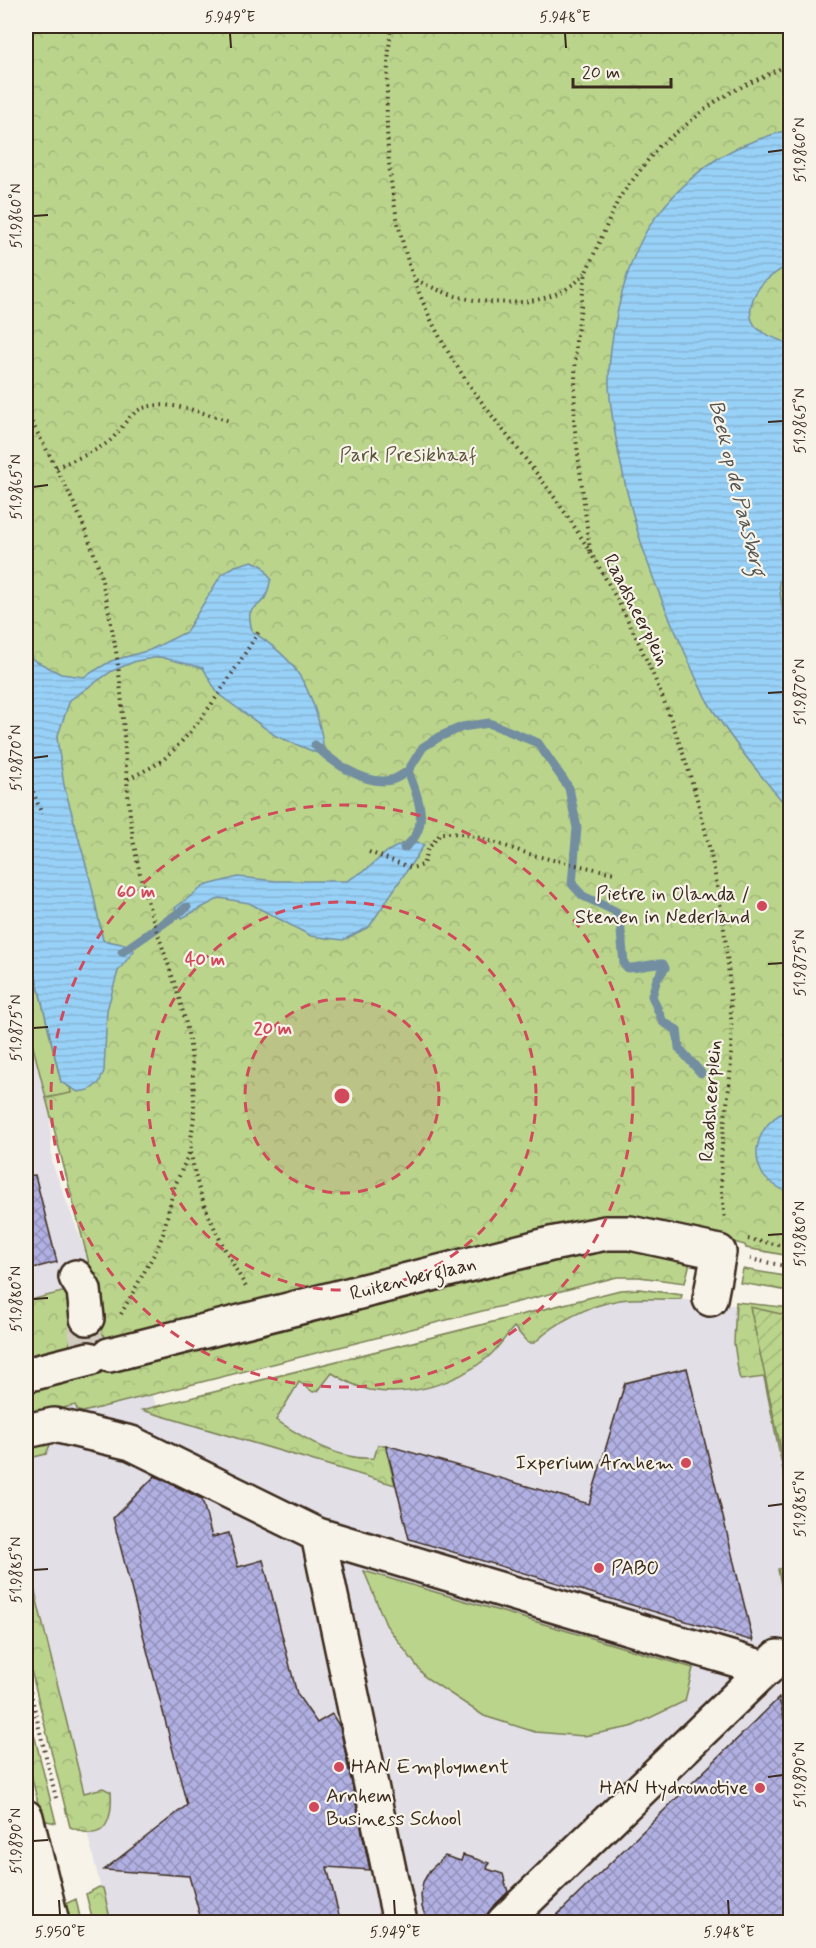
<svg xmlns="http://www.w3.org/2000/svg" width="816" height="1948" viewBox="0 0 816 1948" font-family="Mynerve,sans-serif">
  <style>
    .built { fill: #e2dfe6 }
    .grass { fill: #bad48c; stroke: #7a7f55; stroke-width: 1.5 }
    .forest { fill: url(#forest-crowns); stroke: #7a7f55; stroke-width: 1.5 }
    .garden { fill: url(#garden-furrows); stroke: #7a7f55; stroke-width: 1.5 }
    .water { fill: url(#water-rules); stroke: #738ea0; stroke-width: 1.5 }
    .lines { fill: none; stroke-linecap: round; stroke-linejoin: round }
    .stream { stroke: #738ea0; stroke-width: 9 }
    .building { fill: url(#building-cross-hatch); stroke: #3b2a1e; stroke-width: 1.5 }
    .minor-tunnel { stroke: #d1cbc0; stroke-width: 33; stroke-dasharray: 33 16; stroke-linecap: butt }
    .minor-casing { stroke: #3b2a1e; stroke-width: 38 }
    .path { stroke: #3b2a1e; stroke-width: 4; stroke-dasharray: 1.5 4.5; stroke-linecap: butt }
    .minor { stroke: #f7f3e8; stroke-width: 33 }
    .ticks { fill: none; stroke: #3b2a1e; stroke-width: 2 }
    .ring { fill: none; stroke: #d1495b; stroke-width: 3; stroke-dasharray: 10 8 }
    .poi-dot { fill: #d1495b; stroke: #f7f3e8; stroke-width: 2 }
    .labels { text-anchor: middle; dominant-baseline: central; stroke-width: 4.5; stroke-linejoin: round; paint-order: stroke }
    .park-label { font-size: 20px; fill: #5b543a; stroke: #f7f3e8 }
    .street-label { font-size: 20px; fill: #3b2a1e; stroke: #f7f3e8 }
    .poi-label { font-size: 20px; fill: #3b2a1e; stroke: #f7f3e8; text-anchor: end }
    .water-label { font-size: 21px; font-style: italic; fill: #525454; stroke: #f7f3e8 }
    .centre { fill: #d1495b; stroke: #f7f3e8; stroke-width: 3 }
    .ring-label { font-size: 18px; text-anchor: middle; font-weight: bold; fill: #d1495b; stroke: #f7f3e8; stroke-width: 4.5; stroke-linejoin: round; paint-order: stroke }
    .neatline { fill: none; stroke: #3b2a1e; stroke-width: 2 }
    .ticks-label { font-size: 15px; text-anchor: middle; fill: #3b2a1e }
  </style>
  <defs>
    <pattern id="forest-crowns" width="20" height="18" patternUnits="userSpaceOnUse" patternTransform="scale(1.5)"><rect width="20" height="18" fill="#bad48c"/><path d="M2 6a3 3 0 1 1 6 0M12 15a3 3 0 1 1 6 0" fill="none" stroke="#a1b678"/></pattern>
    <pattern id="garden-furrows" width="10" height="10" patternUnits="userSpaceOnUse" patternTransform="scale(1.5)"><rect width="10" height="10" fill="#bad48c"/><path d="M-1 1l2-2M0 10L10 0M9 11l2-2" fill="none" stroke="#a1b678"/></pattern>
    <pattern id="water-rules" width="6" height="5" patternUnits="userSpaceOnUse" patternTransform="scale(1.5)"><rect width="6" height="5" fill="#98d1f7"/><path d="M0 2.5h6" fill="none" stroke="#84b4d3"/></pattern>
    <pattern id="building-cross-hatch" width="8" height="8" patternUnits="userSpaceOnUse" patternTransform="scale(1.5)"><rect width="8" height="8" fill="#b1b0e2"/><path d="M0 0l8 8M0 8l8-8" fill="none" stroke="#918fb7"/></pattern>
  </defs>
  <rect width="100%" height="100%" fill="#f7f3e8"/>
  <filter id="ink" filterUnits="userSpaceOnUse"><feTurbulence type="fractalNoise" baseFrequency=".0167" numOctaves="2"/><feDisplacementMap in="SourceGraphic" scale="12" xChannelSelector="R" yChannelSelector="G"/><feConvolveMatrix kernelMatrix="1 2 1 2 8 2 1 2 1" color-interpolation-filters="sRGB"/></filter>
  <g filter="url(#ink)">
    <path class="built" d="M26,987L49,1100L52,1163L97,1282L158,1408L622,1293L749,1307L790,1504V1567L778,1570L790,1630V1922H109L26,1581Z"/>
    <path class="grass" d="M26,935L61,1082L78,1092L46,1098L26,1019Z
      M364,1571L693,1668L685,1701L631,1727L584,1736L535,1732L484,1716L425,1677L386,1625Z"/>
    <path class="forest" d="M26,26H790V1256L746,1248L745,1245L707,1235L653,1225L271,1302L265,1298L242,1304L240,1309L109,1342L96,1326L98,1298L46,1098L71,1093L48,951L26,884Z
      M600,1245L691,1258L685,1283L639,1277H617L83,1412L78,1411L75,1405L26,1417V1387Z
      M743,1269L790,1277V1291L740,1283Z
      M639,1289L682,1295L681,1299C662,1300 639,1297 620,1300C586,1306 559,1320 534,1343H528L514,1327C505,1337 497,1350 487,1358C455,1384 411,1397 370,1390C356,1387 344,1380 332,1373L318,1391L313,1392L299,1382L276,1420C304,1438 338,1461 374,1458L378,1445H385L395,1485L142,1410L620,1290Z
      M66,1291L76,1304L68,1354L26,1364V1301Z
      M736,1302L790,1308V1504L764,1377L741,1380L739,1376L734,1343Z
      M29,1438L50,1445L46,1454L26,1459V1439Z
      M26,1555L84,1793L103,1788L111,1792C112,1807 111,1835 89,1833C82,1832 76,1829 70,1827L26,1650Z
      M790,1567V1630L778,1569Z
      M26,1701L56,1823L42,1820L26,1753Z
      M26,1874L39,1922H26Z
      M99,1887L103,1888L111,1922H93L86,1894Z
      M76,1899L81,1922H68L63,1905Z"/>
    <path class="garden" d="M750,1307L790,1316V1491Z"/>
    <path class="water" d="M790,129V263C782,269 772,275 764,282C753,293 744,315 757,328C766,336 779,340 790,344V530L785,548L779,583L783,615L790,646V810C763,779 729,737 708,702C698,685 691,666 683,648C653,584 634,530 620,460C615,435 610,409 609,384C608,344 622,279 640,243C656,209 694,171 727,153C746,142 769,136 790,129Z
      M252,561L263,566L271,579C269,585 268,594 265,598C252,615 246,603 252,631C267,642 284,653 295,669C312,692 322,726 324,754L317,753L276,736L218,694L203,668L160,657L136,661L112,671L70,700L57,738L64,785L91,883L103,940L131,946L134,951L118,971L107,1010L104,1071L99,1083L89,1090L78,1092L61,1082L26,935V646L32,659L61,674L84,677L111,661L150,650L186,632L221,575L235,566Z
      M411,839L424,845L369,927L343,940L311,936L249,903L220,898L182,918L175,908L204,886L238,877L277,881H347L367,869L388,851Z
      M790,1110V1194C783,1190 767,1182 763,1175C748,1148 763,1119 790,1110Z"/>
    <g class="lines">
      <path class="stream" d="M315,745C332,762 366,786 391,780C397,779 403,774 408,771
        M404,848C431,828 419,798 408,771L423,747L441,736L462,727L489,723L538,743L569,788L577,828L572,884L583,896L615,911L620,920L624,964L628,968C641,968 651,963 663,964L665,968L657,979L652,996L663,1022L677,1030L679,1048L701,1073
        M122,952L187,907"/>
    </g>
    <path class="building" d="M35,1175L57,1262L26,1270V1176Z
      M687,1368L753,1641L409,1539L386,1445L589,1504L625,1383Z
      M155,1476L202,1499L212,1537L229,1533L238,1567L263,1560L297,1694L317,1723L332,1714L340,1727L370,1870L327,1867L341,1923H202L189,1876L104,1870L187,1805L113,1518Z
      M779,1698L790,1743V1923H549Z
      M463,1855L489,1863L487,1869L503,1874L508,1892L491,1909L486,1916V1923H428L422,1907L421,1894L423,1882L430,1870L445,1856L461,1861Z"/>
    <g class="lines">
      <path class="minor-tunnel" d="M87,1318L85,1331L89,1359L109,1355"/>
      <g class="minor-casing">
        <path id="minor" d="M76,1277L84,1290L87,1318
          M109,1355L551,1244L606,1233H630L719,1252L710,1299
          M26,1375L89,1359
          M26,1431L54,1425L131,1443L318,1535L400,1922
          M318,1535L767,1669
          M26,1817L52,1922
          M504,1922L778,1657"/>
      </g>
      <path class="path" d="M391,26C381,130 386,230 434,326C465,388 512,439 552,494C605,568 648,653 678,739C714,842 734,951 731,1060C730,1096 721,1132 721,1169C721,1186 723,1203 725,1220
        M416,280C429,286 444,293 459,297C493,305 542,307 572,285C577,282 581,277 585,273
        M26,412C50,456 75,500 92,548C104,581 110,617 116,651C127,722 123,795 138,865C150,922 176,976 188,1033C193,1060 194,1088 194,1115C193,1127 190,1140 191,1152C197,1201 222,1245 246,1287
        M56,467C73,460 91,454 107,443C120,434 127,414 143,408C170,399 204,414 230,421
        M590,551L574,422L576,341L586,272L619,198L658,147L715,102L735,90L790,64
        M26,775L42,814
        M128,779C139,773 154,767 164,759C204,723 231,674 260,630
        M369,852L412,868L423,865L428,849L441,833C470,832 495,843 523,852C552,861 583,866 614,873
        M748,1239L790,1247
        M750,1259L790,1267
        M121,1314L157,1249L163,1234L174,1188L190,1151
        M26,1674L57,1802"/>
      <use href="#minor" class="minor"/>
    </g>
  </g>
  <path class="ticks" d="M230,33L231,48M565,33L566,48M768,152L783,150M33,216L48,215M768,422L783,421M33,487L48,485M768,693L783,692M33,758L48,756M768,964L783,963M33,1028L48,1027M768,1235L783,1234M33,1299L48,1298M768,1506L783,1504M33,1570L48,1569M768,1777L783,1775M33,1841L48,1840M59,1900L60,1915M394,1900L395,1915M728,1900L729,1915"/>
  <circle cx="342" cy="1096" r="97" fill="#d1495b" fill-opacity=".12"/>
  <g class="ring">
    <circle cx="342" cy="1096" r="97"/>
    <circle cx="342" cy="1096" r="194"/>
    <circle cx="342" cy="1096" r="291"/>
  </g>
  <g class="poi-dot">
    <circle cx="762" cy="906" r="6"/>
    <circle cx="686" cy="1463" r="6"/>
    <circle cx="599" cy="1568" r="6"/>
    <circle cx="339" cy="1767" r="6"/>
    <circle cx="760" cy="1788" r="6"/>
    <circle cx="314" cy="1807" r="6"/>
  </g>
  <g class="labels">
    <g class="park-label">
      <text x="408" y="455">Park Presikhaaf</text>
    </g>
    <g class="street-label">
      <text transform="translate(636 610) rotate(63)">Raadsheerplein</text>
      <text transform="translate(711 1101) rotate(-86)">Raadsheerplein</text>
      <text transform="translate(413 1279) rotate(-14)">Ruitenberglaan</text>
    </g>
    <g class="poi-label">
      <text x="750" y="894">Pietre in Olanda /<tspan x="750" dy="23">Stenen in Nederland</tspan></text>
      <text x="674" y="1463">Ixperium Arnhem</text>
      <text x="611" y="1568" text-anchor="start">PABO</text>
      <text x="351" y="1767" text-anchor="start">HAN Employment</text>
      <text x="748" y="1788">HAN Hydromotive</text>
      <text x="326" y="1796" text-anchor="start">Arnhem<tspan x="326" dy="23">Business School</tspan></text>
    </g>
    <g class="water-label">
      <text transform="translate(737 488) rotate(76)">Beek op de Paasberg</text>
    </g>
  </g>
  <circle cx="342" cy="1096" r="9" class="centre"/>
  <g class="ring-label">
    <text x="136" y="897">60 m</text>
    <text x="205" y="965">40 m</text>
    <text x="273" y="1034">20 m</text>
  </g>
  <rect width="816" height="1948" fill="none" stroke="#f7f3e8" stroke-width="66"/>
  <path d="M573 78v9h98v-9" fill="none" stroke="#3b2a1e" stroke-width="3"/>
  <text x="582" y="78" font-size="18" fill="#3b2a1e" stroke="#f7f3e8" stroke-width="4.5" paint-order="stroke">20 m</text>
  <rect x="33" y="33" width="750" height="1882" class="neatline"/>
  <g class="ticks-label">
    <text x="230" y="22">5.949°E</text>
    <text x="565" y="22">5.948°E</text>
    <text transform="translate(800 150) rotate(-90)" y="5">51.9860°N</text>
    <text transform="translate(16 216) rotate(-90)" y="5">51.9860°N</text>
    <text transform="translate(800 421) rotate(-90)" y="5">51.9865°N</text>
    <text transform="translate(16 487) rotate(-90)" y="5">51.9865°N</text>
    <text transform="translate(800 692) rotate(-90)" y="5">51.9870°N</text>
    <text transform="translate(16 758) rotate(-90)" y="5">51.9870°N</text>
    <text transform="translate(800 963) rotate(-90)" y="5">51.9875°N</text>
    <text transform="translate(16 1028) rotate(-90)" y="5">51.9875°N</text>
    <text transform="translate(800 1234) rotate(-90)" y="5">51.9880°N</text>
    <text transform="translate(16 1299) rotate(-90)" y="5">51.9880°N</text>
    <text transform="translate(800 1504) rotate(-90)" y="5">51.9885°N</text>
    <text transform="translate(16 1570) rotate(-90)" y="5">51.9885°N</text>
    <text transform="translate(800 1775) rotate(-90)" y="5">51.9890°N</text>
    <text transform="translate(16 1841) rotate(-90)" y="5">51.9890°N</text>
    <text x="60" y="1937">5.950°E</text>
    <text x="395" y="1937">5.949°E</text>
    <text x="729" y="1937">5.948°E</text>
  </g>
</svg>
